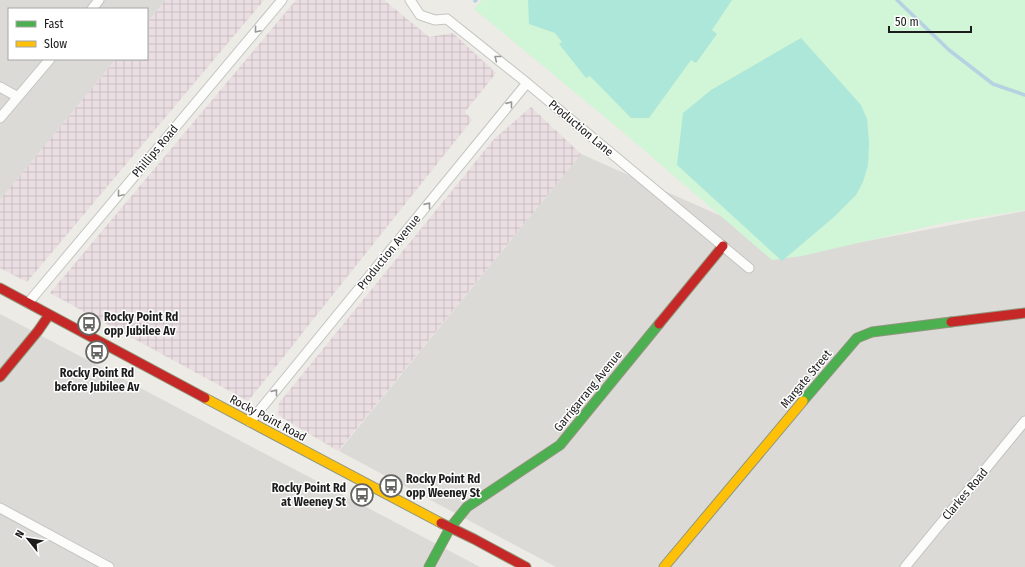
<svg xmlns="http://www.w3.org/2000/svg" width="1025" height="567" viewBox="0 0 1025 567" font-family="'Fira Sans Condensed',sans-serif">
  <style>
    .residential { fill: #dbdad7 }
    .industrial { fill: url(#industrial-grid) }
    .park { fill: #d1f5d7 }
    .pitch { fill: #ade7d9 }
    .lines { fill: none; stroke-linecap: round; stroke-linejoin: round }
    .stream { stroke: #b6d1e2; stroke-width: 3.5 }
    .street-casing { stroke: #c4c4c1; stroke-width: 11 }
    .fast-casing { stroke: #90967c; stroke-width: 11 }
    .slow-casing { stroke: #90967c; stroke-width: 11 }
    .jam-casing { stroke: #90967c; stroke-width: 11 }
    .street { stroke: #fcfcfb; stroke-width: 9 }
    .fast { stroke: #4caf50; stroke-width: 9 }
    .slow { stroke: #ffc107; stroke-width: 9 }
    .jam { stroke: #c62828; stroke-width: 9 }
    .oneway { stroke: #989897 }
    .labels { text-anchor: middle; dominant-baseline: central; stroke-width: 3; stroke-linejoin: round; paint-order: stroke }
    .street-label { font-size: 12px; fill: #1d1d1d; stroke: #fff }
    .poi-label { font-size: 12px; font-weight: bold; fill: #1d1d1d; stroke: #fff; text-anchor: start }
  </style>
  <defs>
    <pattern id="industrial-grid" width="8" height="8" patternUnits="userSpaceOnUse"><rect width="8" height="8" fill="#eadee3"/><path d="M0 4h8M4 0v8" fill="none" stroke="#c8bec2"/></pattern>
  </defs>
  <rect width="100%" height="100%" fill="#ecebe5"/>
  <path class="residential" d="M0,0H166L147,23V9H9V59H116L0,200Z
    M581,154L805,253L1025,211V567H556L339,451Z
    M0,314L55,343L480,567H0Z"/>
  <path class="industrial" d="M166,0H264L27,282L0,268V200L116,59H147V23Z
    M296,0H384L429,37L453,33L496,73L465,112L472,120L300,336L286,354L248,401L50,293Z
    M531,107L581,154L338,451L278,415L279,403L494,139Z"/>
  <path class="park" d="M482,0H1025V210L948,222L802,256L772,260L624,133L474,9Z"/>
  <path class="pitch" d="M528,0H732L712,30L717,34L696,63L691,60L649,118H631L590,76L586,78L559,44L562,42L555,33L529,24Z
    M801,38L861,105L867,119L869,142L868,165L863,182L856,195L834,217L782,261L677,165L683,113L711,90Z"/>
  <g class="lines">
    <path class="stream" d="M897,0L949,50L993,84L1025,95
      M475,1L476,0"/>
    <g class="street-casing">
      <path id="street" d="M410,0L420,15L435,20L447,19L527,83L749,268
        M92,9L99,0
        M0,87L18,97
        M0,118L50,59
        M28,303L282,0
        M250,422L527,83
        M0,508L109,567
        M905,567L1025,421"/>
    </g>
    <g class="fast-casing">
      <path id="fast" d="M803,401L857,338L872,332L951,322
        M429,567L450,528L467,507L560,445L659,324"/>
    </g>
    <g class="slow-casing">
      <path id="slow" d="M205,398L441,523
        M664,567L803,401"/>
    </g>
    <g class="jam-casing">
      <path id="jam" d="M0,288L205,398
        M951,322L1025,313
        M659,324L723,246
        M0,377L38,331L49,315
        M441,523L474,539L526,567"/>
    </g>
    <use href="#street" class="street"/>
    <use href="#fast" class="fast"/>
    <use href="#slow" class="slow"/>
    <use href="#jam" class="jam"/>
  </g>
  <defs><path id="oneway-chevron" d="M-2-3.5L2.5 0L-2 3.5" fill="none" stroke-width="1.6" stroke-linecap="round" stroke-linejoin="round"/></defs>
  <g class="oneway">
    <use href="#oneway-chevron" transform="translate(257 30) rotate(130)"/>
    <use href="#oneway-chevron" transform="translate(497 58) rotate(-142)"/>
    <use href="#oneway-chevron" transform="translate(510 104) rotate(-51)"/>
    <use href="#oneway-chevron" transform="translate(120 194) rotate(130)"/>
    <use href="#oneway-chevron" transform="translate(428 205) rotate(-51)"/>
    <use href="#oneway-chevron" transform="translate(275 392) rotate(-51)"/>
  </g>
  <defs>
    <g id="bus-ring" transform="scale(1.15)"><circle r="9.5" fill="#fff" stroke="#656563" stroke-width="1.5"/><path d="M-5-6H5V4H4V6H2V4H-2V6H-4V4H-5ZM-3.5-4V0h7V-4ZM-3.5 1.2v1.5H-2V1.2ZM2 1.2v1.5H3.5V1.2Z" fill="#656563"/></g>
  </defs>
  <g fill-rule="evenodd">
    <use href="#bus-ring" x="89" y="324"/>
    <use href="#bus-ring" x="97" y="352"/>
    <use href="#bus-ring" x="391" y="486"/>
    <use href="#bus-ring" x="362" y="495"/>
  </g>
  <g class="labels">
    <g class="street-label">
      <text transform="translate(581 128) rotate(40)">Production Lane</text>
      <text transform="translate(155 151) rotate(-50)">Phillips Road</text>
      <text transform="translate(389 252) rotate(-51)">Production Avenue</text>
      <text transform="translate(806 379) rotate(-50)">Margate Street</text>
      <text transform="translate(588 391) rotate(-51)">Garrigarrang Avenue</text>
      <text transform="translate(268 418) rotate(28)">Rocky Point Road</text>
      <text transform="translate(965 494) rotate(-50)">Clarkes Road</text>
    </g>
    <g class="poi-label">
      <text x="104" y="317">Rocky Point Rd<tspan x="104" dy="14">opp Jubilee Av</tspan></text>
      <text x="97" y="373" text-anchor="middle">Rocky Point Rd<tspan x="97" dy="14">before Jubilee Av</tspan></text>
      <text x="406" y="479">Rocky Point Rd<tspan x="406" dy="14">opp Weeney St</tspan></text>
      <text x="346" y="488" text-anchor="end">Rocky Point Rd<tspan x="346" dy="14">at Weeney St</tspan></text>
    </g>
  </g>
  <rect x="8" y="8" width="140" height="52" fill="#ffffff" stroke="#a5a5a5"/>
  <rect x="16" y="21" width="20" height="6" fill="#4caf50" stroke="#a5a5a5"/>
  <text x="44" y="28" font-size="12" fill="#1d1d1d">Fast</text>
  <rect x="16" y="41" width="20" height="6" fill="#ffc107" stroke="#a5a5a5"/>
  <text x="44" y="48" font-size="12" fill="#1d1d1d">Slow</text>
  <g transform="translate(28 539) rotate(300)" stroke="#ffffff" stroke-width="3" paint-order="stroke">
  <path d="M0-3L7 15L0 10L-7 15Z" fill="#1d1d1d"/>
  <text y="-6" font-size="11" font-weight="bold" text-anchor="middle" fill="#1d1d1d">N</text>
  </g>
  <path d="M889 26v6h82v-6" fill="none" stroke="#1d1d1d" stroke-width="2"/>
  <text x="895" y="26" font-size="12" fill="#1d1d1d" stroke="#ffffff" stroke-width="3" paint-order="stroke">50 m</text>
</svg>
